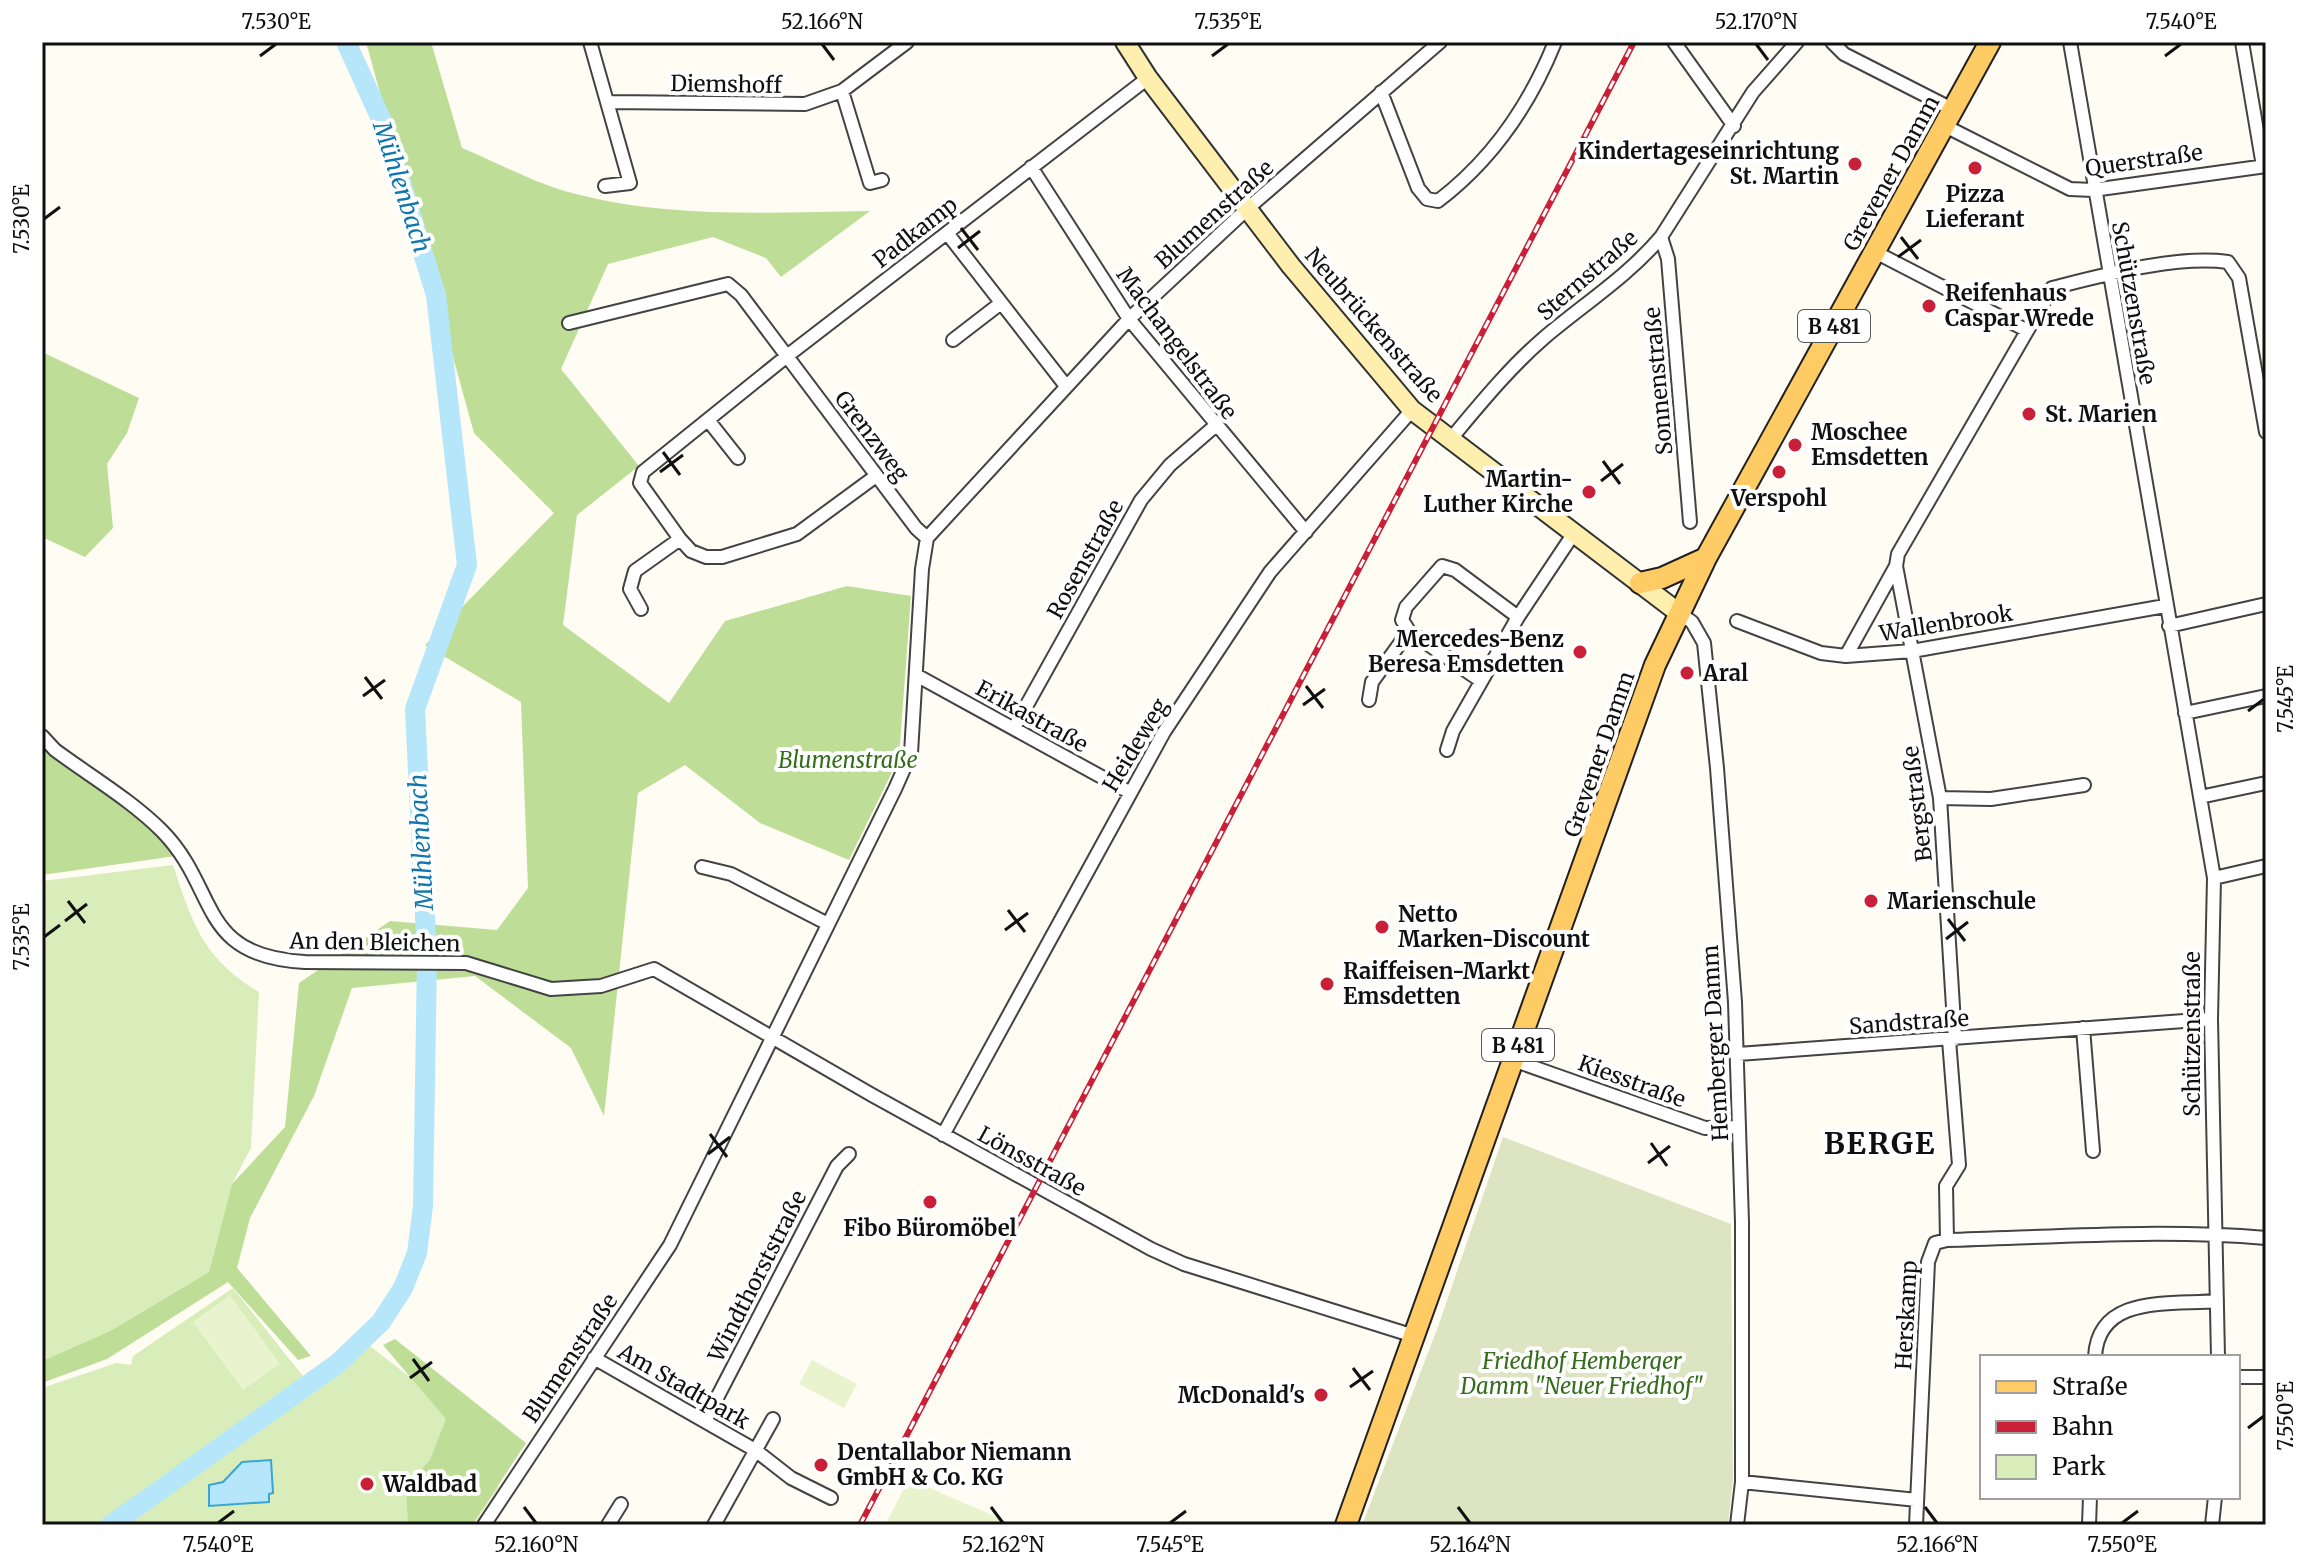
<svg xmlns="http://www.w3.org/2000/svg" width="2308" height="1567" viewBox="0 0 2308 1567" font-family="Merriweather,serif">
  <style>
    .green { fill: #d9edba }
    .forest { fill: #bede98 }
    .cemetery { fill: #dce4c2 }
    .pitch { fill: #e9f3cd }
    .water { fill: #b5e6f9; stroke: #38a5d5; stroke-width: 2 }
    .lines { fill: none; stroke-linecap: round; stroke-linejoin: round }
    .river { stroke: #b5e6f9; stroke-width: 20 }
    .street-casing { stroke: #434343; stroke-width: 16 }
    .secondary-casing { stroke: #323232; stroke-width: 22 }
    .primary-casing { stroke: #212121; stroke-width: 24 }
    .street { stroke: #fff; stroke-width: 12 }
    .secondary { stroke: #ffefaf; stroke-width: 18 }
    .primary { stroke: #ffcb64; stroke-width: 20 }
    .rail-casing { stroke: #c91f37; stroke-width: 6 }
    .rail { stroke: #fff; stroke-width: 3; stroke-dasharray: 9; stroke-linecap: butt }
    .ticks { fill: none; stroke: #101010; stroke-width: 3 }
    .poi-dot { fill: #c91f37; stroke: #fff; stroke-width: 3 }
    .labels { text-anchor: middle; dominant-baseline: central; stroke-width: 8; stroke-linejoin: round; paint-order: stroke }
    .shield { fill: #fff; stroke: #585858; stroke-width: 2 }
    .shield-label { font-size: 20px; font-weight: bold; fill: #101010 }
    .street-label { font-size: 22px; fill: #101010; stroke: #fff }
    .poi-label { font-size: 22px; font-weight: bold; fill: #101010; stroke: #fff; text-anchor: start }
    .park-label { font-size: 22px; font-style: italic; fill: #346d1c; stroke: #fff }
    .water-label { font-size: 24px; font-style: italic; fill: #1176ab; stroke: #fff }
    .district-label { font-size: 30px; font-weight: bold; letter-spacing: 2px; fill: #101010; stroke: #fff }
    .neatline { fill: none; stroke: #101010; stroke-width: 3 }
    .ticks-label { font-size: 20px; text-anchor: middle; fill: #101010 }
  </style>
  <rect width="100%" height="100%" fill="#fffcf4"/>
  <path class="green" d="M173,865C193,925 203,958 259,992L251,1148L232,1184L209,1272L110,1331L42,1361V881Z
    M233,1288L314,1390L370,1346L451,1409L455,1425L499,1487L473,1525H42V1388L116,1363L131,1365L133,1356Z"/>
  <path class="forest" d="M366,42H431L462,148C499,163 537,185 576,194C672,219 771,212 870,211L781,277L766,258L713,237L608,264L561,369L639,466L577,515L563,625L669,703L725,621L847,586L911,596L899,758L849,860L760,823L685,765L638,793L604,1116L571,1048L475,976L352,988L314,1096L250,1218L237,1268L311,1356L298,1360L228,1282L107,1359L42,1383V1361L110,1331L209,1272L232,1184L285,1127L299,983L390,921L497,930L528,888L521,702L425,645L554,513L474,433Z
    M42,352L139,398L127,433L107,464L113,528L85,557L42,537Z
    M42,739L158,830L176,856L42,875Z
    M395,1339L526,1443L472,1525H408L406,1485L430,1460L446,1419L383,1345Z"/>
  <path class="cemetery" d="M1503,1137L1731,1224L1733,1479L1728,1525H1362L1439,1324Z"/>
  <path class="pitch" d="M230,1295L280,1364L243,1390L193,1322Z
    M812,1360L857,1384L844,1408L799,1384Z
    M909,1479L1015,1525H885Z"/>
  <path class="water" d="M271,1460L273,1493L269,1494V1502L209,1506V1485L223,1482L242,1462Z"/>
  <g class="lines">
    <path class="river" d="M111,1525L337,1364L381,1322L403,1288L417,1253L423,1206L427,957L415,709L467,565L436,295L382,121L346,42"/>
    <g class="street-casing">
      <path id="street" d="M590,42L630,183L605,186
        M1674,42L1734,126
        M1832,42L1844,54L1954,110
        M2070,42L2214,878L2211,1019L2218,1357
        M2242,42L2263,166
        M842,91L870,183L882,180
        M1381,92L1418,188L1427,199L1438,201C1492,160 1530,104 1555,42
        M607,102L805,104L842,91L907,42
        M1945,126L2070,189L2093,190L2266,166
        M1031,167L1129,319L1306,532
        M947,233L1066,386
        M1661,237L1668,259L1690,522
        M1875,252L2026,330
        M569,323L728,284L741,295L916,528L927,538
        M953,340L1001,303
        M708,420L738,458
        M1449,441C1480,404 1509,368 1545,337C1584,304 1628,276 1661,237L1753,92L1797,42
        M876,476L797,534L722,557H706L691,551L680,539L640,483L643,472L787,356L1148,78
        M641,609L630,589L635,571L680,539
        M1679,613L1692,622L1704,643L1717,768L1735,1002L1742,1222V1482L1737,1525
        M1737,621L1821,653L1846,656L1912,651L2165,606
        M2169,626L2266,604
        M1409,631L1481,681
        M1846,656L1896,566
        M916,675L1129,792
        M1369,700L1372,682L1409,631L1402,620L1406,607L1442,566L1455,570L1518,617
        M2185,713L2266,696
        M1014,728L1141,500L1170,465L1215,426
        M42,736L55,750C90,776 131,800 162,831C220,890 196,956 305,962L466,963L551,989L601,986L654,969L872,1095L1151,1249L1184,1264L1414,1336
        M1447,750L1453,731L1518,617L1574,533
        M2200,797L2266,783
        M1940,798L1991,799L2084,785
        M702,867L731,874L828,924
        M2214,878L2266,866
        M2083,1028L2093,1151
        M1955,1039L1940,798L1896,566L1898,554L2052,288C2104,275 2176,255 2228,262L2239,278L2266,432
        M1738,1054L2211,1019
        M1513,1060L1705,1128L1739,1127
        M943,1135L1164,732L1270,572L1412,410
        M1947,1240L1946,1186L1959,1165L1949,1040
        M2095,1357C2098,1294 2170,1305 2217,1301
        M594,1358L755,1450L791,1478L831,1498
        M2238,1377H2266
        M705,1421L837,1166L849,1154
        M1742,1482L1917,1500
        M484,1525L670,1245L895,789L911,753L922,569L927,538L1129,319L1247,209L1440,42
        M608,1525L621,1504
        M714,1525L773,1419
        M1916,1525L1928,1262L1935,1243L1947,1240C2053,1237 2160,1229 2266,1238
        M2089,1525L2090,1497
        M2212,1525L2215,1497"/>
    </g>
    <g class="secondary-casing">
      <path id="secondary" d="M1125,42L1148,78L1291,266L1412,410L1679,613"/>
    </g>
    <g class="primary-casing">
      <path id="primary" d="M1640,583L1662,578L1706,558
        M1346,1525L1655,665L1706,558L1990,42"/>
    </g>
    <use href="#street" class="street"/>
    <use href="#secondary" class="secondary"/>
    <use href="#primary" class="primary"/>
    <g class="rail-casing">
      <path id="rail" d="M860,1525L1634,42"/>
    </g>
    <use href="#rail" class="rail"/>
  </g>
  <path class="ticks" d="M822,44L834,60M1756,44L1768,60M260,56L276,44M1212,56L1228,44M2165,56L2181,44M44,219L60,207M961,228L978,250M1901,237L1918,259M958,248L980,231M1898,257L1921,240M663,452L680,475M1603,461L1620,484M660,472L683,455M1601,481L1623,464M365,677L382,699M1306,686L1323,708M363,696L385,680M1303,705L1325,689M2248,711L2264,699M68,901L85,923M1008,910L1025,932M1948,919L1965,941M65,921L87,904M1005,930L1028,913M44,937L60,925M1946,939L1968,922M710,1134L727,1157M1651,1143L1667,1166M708,1154L730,1137M1648,1163L1670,1146M413,1359L429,1381M1353,1368L1370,1390M410,1378L432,1362M1350,1387L1373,1371M2248,1428L2264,1416M524,1507L536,1523M991,1507L1003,1523M1458,1507L1470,1523M1925,1507L1937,1523M218,1523L234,1511M1170,1523L1186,1511M2122,1523L2138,1511"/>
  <g class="poi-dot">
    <circle cx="1855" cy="164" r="8"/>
    <circle cx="1975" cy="168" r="8"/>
    <circle cx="1929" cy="306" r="8"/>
    <circle cx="2029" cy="414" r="8"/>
    <circle cx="1795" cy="445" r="8"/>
    <circle cx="1779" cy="472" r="8"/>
    <circle cx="1589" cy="492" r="8"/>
    <circle cx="1580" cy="652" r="8"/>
    <circle cx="1687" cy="673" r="8"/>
    <circle cx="1871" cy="901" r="8"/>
    <circle cx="1382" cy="927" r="8"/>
    <circle cx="1327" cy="984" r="8"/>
    <circle cx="930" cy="1202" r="8"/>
    <circle cx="1321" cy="1395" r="8"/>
    <circle cx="821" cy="1465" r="8"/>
    <circle cx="367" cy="1484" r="8"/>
  </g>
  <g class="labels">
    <g class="shield">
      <rect x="1798" y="310" width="72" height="32" rx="6"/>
      <rect x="1482" y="1029" width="72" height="32" rx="6"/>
    </g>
    <g class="shield-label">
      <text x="1834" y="326">B 481</text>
      <text x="1518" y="1045">B 481</text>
    </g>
    <g class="street-label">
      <text transform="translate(726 84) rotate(1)">Diemshoff</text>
      <text transform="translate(2144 160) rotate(-8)">Querstraße</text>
      <text transform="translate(1891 173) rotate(-61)">Grevener Damm</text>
      <text transform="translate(1214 214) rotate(-42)">Blumenstraße</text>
      <text transform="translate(915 232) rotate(-38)">Padkamp</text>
      <text transform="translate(1587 275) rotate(-41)">Sternstraße</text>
      <text transform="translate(2134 303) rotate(80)">Schützenstraße</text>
      <text transform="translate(1374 325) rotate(49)">Neubrückenstraße</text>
      <text transform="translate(1177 343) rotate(53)">Machangelstraße</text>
      <text transform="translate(1658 381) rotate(-95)">Sonnenstraße</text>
      <text transform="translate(872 436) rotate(53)">Grenzweg</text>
      <text transform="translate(1085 559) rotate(-61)">Rosenstraße</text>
      <text transform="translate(1946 623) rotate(-9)">Wallenbrook</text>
      <text transform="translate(1032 716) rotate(29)">Erikastraße</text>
      <text transform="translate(1135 745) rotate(-59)">Heideweg</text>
      <text transform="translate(1599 754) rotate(-71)">Grevener Damm</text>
      <text transform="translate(1917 804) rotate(-97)">Bergstraße</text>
      <text transform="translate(375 942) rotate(1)">An den Bleichen</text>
      <text transform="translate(1909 1022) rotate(-4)">Sandstraße</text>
      <text transform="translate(2192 1034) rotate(-90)">Schützenstraße</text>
      <text transform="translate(1715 1043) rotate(-93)">Hemberger Damm</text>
      <text transform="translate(1632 1081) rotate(20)">Kiesstraße</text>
      <text transform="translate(1032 1161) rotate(29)">Lönsstraße</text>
      <text transform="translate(757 1276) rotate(-63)">Windthorststraße</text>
      <text transform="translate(1906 1315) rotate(-87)">Herskamp</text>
      <text transform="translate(570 1358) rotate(-56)">Blumenstraße</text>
      <text transform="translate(684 1386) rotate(30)">Am Stadtpark</text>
    </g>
    <g class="poi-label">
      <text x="1839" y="151" text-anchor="end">Kindertageseinrichtung<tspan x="1839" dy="25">St. Martin</tspan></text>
      <text x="1975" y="194" text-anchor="middle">Pizza<tspan x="1975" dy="25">Lieferant</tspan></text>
      <text x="1945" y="293">Reifenhaus<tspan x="1945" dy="25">Caspar Wrede</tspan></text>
      <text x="2045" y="414">St. Marien</text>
      <text x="1811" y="432">Moschee<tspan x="1811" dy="25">Emsdetten</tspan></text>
      <text x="1573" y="479" text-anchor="end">Martin-<tspan x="1573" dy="25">Luther Kirche</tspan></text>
      <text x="1779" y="498" text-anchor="middle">Verspohl</text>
      <text x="1564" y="639" text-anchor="end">Mercedes-Benz<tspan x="1564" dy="25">Beresa Emsdetten</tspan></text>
      <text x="1703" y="673">Aral</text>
      <text x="1887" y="901">Marienschule</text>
      <text x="1398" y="914">Netto<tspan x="1398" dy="25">Marken-Discount</tspan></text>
      <text x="1343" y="971">Raiffeisen-Markt<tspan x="1343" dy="25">Emsdetten</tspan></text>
      <text x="930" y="1228" text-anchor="middle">Fibo Büromöbel</text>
      <text x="1305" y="1395" text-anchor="end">McDonald's</text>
      <text x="837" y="1452">Dentallabor Niemann<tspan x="837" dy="25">GmbH &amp; Co. KG</tspan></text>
      <text x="383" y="1484">Waldbad</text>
    </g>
    <g class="park-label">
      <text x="848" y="760">Blumenstraße</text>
      <text x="1582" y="1361">Friedhof Hemberger<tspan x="1582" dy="25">Damm "Neuer Friedhof"</tspan></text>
    </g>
    <g class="water-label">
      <text transform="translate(402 187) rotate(72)">Mühlenbach</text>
      <text transform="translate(421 842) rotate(-93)">Mühlenbach</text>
    </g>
    <g class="district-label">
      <text x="1880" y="1143">BERGE</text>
    </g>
  </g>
  <rect width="2308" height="1567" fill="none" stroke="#ffffff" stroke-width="88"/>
  <rect x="1980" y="1355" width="260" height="144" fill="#ffffff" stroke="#9f9f9f" stroke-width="2"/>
  <rect x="1996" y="1381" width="40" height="12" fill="#ffcb64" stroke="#9f9f9f" stroke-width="2"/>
  <text x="2052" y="1395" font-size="24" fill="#101010">Straße</text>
  <rect x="1996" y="1421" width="40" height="12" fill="#c91f37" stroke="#9f9f9f" stroke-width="2"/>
  <text x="2052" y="1435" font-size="24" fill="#101010">Bahn</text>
  <rect x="1996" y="1455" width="40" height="24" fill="#d9edba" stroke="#9f9f9f" stroke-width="2"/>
  <text x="2052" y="1475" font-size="24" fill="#101010">Park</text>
  <rect x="44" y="44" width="2220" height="1479" class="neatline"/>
  <g class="ticks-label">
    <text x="276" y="29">7.530°E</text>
    <text x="822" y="29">52.166°N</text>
    <text x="1228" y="29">7.535°E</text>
    <text x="1756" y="29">52.170°N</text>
    <text x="2181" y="29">7.540°E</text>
    <text transform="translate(22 219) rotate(-90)" y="7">7.530°E</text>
    <text transform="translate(2286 699) rotate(-90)" y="7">7.545°E</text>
    <text transform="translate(22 937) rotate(-90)" y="7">7.535°E</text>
    <text transform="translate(2286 1416) rotate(-90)" y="7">7.550°E</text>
    <text x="218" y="1552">7.540°E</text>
    <text x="536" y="1552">52.160°N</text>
    <text x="1003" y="1552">52.162°N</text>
    <text x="1170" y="1552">7.545°E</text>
    <text x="1470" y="1552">52.164°N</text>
    <text x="1937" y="1552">52.166°N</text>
    <text x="2122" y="1552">7.550°E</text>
  </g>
</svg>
